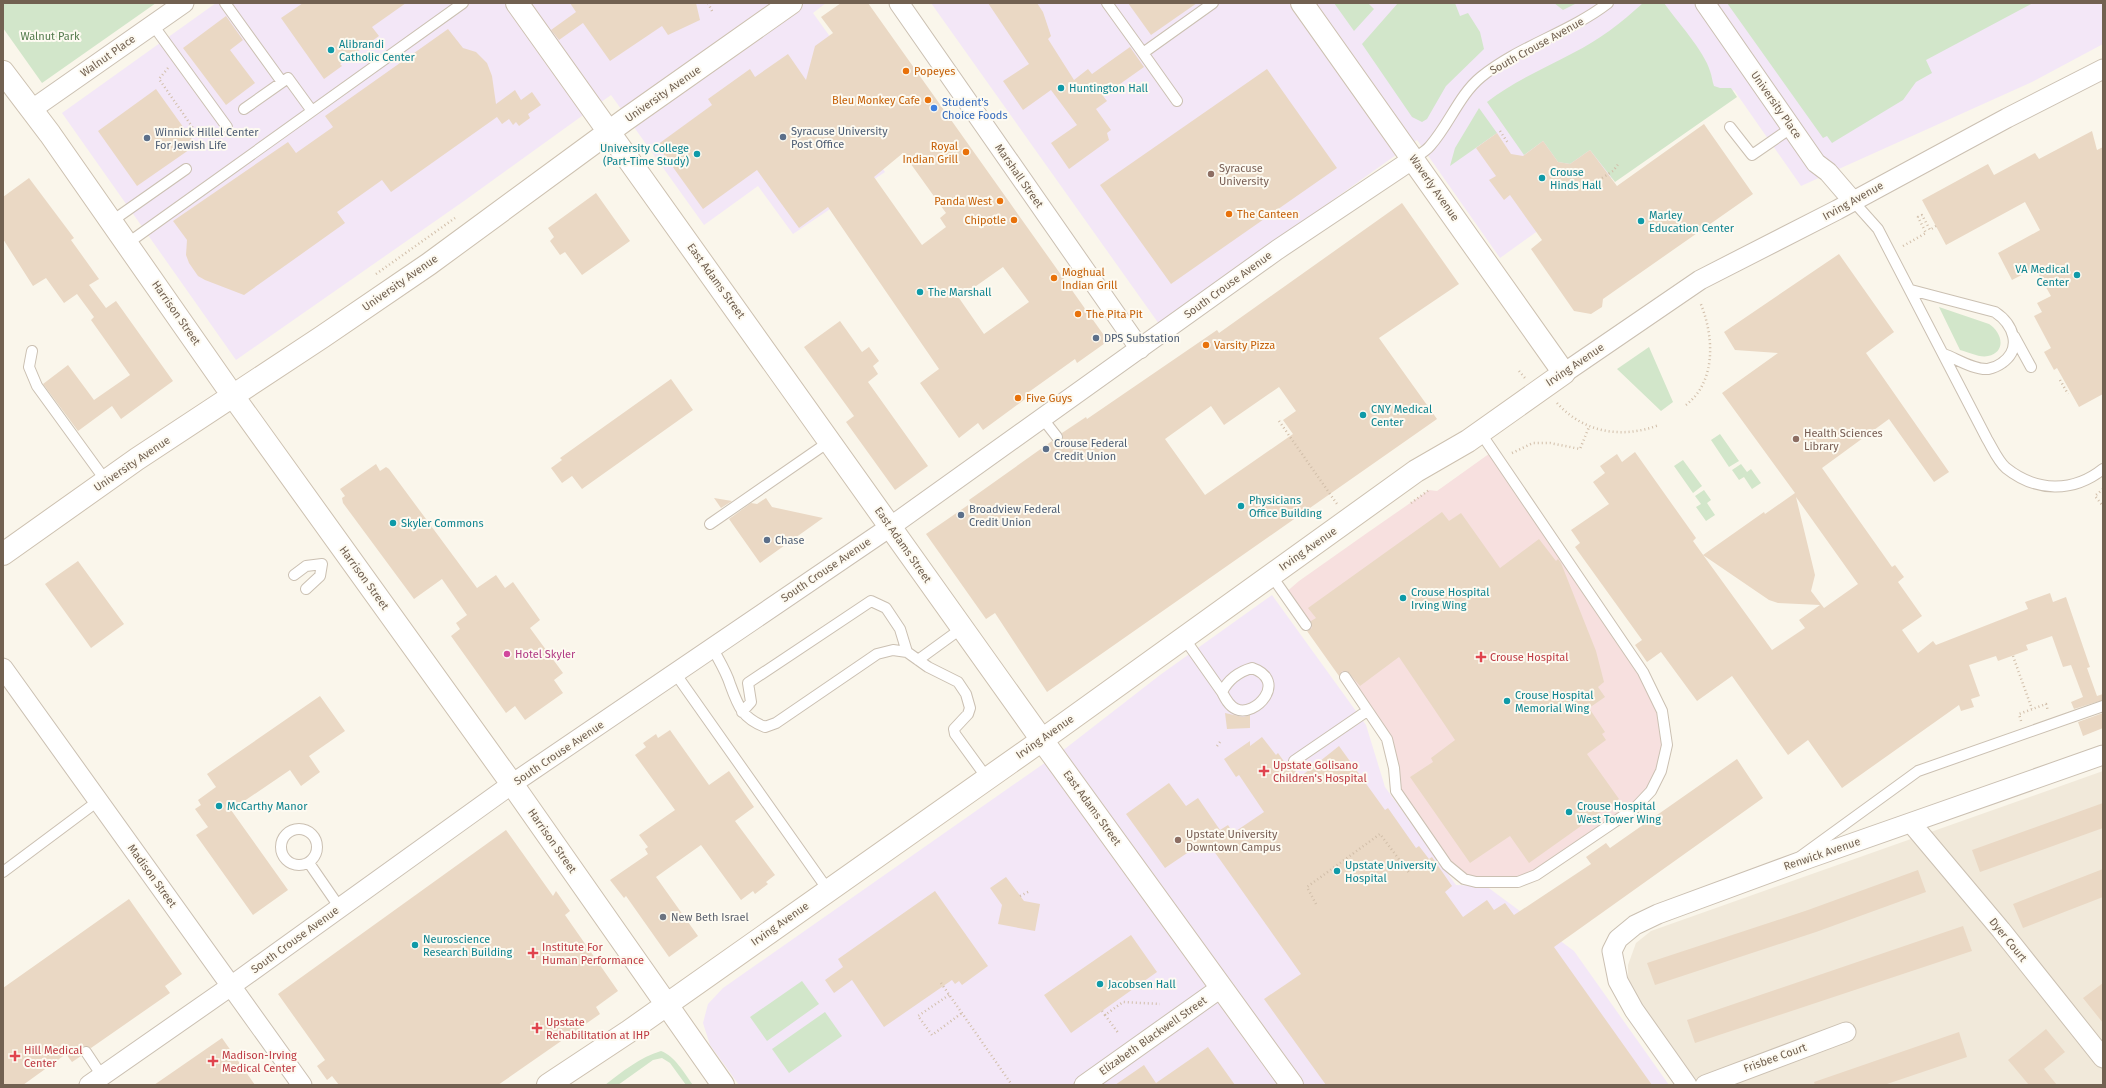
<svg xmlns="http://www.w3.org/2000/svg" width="2106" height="1088" viewBox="0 0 2106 1088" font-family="'Fira Sans',sans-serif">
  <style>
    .residential { fill: #f1e9da }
    .education { fill: #f3e7f7 }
    .medical { fill: #f7e0df }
    .green { fill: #d2e6ca }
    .building { fill: #ead8c4; fill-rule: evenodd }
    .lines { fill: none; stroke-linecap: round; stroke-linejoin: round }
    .lane-casing { stroke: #cbc0b2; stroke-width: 12 }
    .street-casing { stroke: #cbc0b2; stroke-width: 21 }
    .secondary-casing { stroke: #cdc1b0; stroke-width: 24 }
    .path { stroke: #d1bea9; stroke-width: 2.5; stroke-dasharray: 1 3; stroke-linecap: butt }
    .lane { stroke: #fff; stroke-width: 10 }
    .street { stroke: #fff; stroke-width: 19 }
    .secondary { stroke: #fff; stroke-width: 22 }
    .culture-dot { fill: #0f9aa8; stroke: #fdfaf1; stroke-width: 1.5 }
    .food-dot { fill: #e8710a; stroke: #fdfaf1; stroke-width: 1.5 }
    .shop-dot { fill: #3f7fe0; stroke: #fdfaf1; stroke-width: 1.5 }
    .service-dot { fill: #5c6f8a; stroke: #fdfaf1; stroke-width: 1.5 }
    .education-dot { fill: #8d6e63; stroke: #fdfaf1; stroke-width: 1.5 }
    .hotel-dot { fill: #d1479c; stroke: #fdfaf1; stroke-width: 1.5 }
    .health-dot { fill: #e0444e; stroke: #fdfaf1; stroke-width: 1.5 }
    .worship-dot { fill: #6b7280; stroke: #fdfaf1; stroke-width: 1.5 }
    .labels { text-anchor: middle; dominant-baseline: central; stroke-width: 4; stroke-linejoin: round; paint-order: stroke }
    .park-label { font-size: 11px; fill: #547b4e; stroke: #fdfaf1 }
    .culture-label { font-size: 11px; fill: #0d838f; stroke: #fdfaf1; text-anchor: start }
    .street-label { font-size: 11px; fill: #726151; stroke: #fdfaf1 }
    .food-label { font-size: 11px; fill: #c56008; stroke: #fdfaf1; text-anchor: start }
    .shop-label { font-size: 11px; fill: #366cbe; stroke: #fdfaf1; text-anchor: start }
    .service-label { font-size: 11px; fill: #4e5e75; stroke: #fdfaf1; text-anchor: start }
    .education-label { font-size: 11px; fill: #785e54; stroke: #fdfaf1; text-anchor: start }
    .hotel-label { font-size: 11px; fill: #b23c85; stroke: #fdfaf1; text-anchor: start }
    .health-label { font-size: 11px; fill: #be3a42; stroke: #fdfaf1; text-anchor: start }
    .worship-label { font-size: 11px; fill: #5b616d; stroke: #fdfaf1; text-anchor: start }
  </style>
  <rect width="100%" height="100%" fill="#faf6eb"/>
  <path class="residential" d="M2103,771V1085H1698L1636,997L1628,983V965L1636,943L1651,931Z"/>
  <path class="education" d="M216,3H826L813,13L883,110L856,130L885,172L793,234L758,186L704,225L611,95L464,201L236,360L62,113Z
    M931,3H2103V44L2032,82L1801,186L1734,90L1500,258L1417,140L1159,324Z
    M1272,595L1366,725L1385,787L1456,885L1486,886L1574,951L1669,1085H739L710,1045L703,1023L708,1004L723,988L1066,748L1160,675Z"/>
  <path class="medical" d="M1493,451L1662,711L1667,745L1651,791L1536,875L1497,883L1454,872L1396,791L1387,739L1284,594L1299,581L1367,533L1429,490L1437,491Z"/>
  <path class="green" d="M3,3H156L42,83L3,28Z
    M1334,3H1368L1374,9L1354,31Z
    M1398,3H1455L1460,16L1468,13L1480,32L1484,49L1446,86L1427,119L1422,122L1412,117L1362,44Z
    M1554,3H1577L1563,10Z
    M1643,3H1664C1676,20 1705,52 1710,71C1712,76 1712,81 1714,86L1720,88H1731L1737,97L1615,182L1590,150L1570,164L1558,162L1543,141L1524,155L1487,102C1514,81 1543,69 1573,53C1599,40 1621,23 1643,3Z
    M1727,3H2033L1926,60L1932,73L1916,82L1903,100L1832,143L1827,136L1823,138Z
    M1479,108L1497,133L1450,166L1455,148Z
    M1939,307L1989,324C2002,332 2007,352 1988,356C1980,358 1968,352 1960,350Z
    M1649,347L1673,402L1661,411L1617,369Z
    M1720,434L1739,461L1729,467L1711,440Z
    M1683,460L1702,486L1693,493L1674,466Z
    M1741,464L1747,472L1751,469L1761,483L1752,489L1744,477L1739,480L1732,470Z
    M1704,490L1711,500L1707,503L1715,515L1706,521L1696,507L1701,504L1695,496Z
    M802,981L819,1004L767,1041L750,1017Z
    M825,1012L842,1036L789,1073L772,1049Z
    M661,1051C675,1056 684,1073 693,1085H686L670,1063L662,1058L653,1060L618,1085H605C622,1072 640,1057 661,1051Z"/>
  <path class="building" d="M303,3H406L372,27L379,36L340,64L342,66L324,79L281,18Z
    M570,3H696L700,20L668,35L662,26L610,61L583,23L559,40L551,30L576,12Z
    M841,3H868L1108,341L1077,363L1075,359L1026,394L1028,397L983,430L978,423L959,438L920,383L939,369L828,207L799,228L757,170L703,209L657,145L712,105L708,99L750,69L755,77L788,54L806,80L815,46L833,33L821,17ZM903,153L946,213L940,218L946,227L922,245L874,177ZM1003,267L1029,302L984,334L959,298Z
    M988,3H1037L1043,12L1051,36L1048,39L1074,80L1088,69L1092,74L1130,47L1144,67L1103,96L1107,101L1096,109L1111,130L1107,133L1109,140L1069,169L1051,143L1077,125L1051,90L1023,110L1003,81L1029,64Z
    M1128,3H1197L1151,35Z
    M226,16L243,40L230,50L255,83L226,105L183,48Z
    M448,29L463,48L476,52L487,63L492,76L496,104L515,90L521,100L532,92L541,105L528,114L530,118L519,126L516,122L513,125L509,119L502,124L497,117L391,192L382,180L337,212L345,223L244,295L205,280L198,276L189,263L186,255L187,240L173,221L288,142L296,153L333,127L325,116Z
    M1267,69L1337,168L1171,284L1100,185Z
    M156,89L196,145L137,186L98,131Z
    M1704,124L1753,194L1603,299L1602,307L1591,314L1574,311L1531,249L1542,240L1510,195L1504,200L1489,180L1496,176L1476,148L1497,133L1511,154L1523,156L1543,141L1558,162L1570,164L1590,150L1617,186Z
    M2092,131L2097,150L2103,147V394L2079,407L2057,368L2054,370L2044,352L2051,348L2034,316L2042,312L2037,303L2051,296L2035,268L2012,280L1998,253L2040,230L2025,202L1946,245L1922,200L1988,164L1994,175L2035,153L2039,159Z
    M29,178L74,238L71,240L99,279L89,285L106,308L116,301L173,381L121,419L112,406L78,431L43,384L68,365L94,400L130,375L91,320L94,317L77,294L64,303L46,278L33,286L3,239V197Z
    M596,193L630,241L582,275L565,252L560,255L550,241L554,237L548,228Z
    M1402,203L1459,284L1379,338L1437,419L1047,692L995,613L986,619L926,534L971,503L969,500L1052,441L1055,443L1061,442L1063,439L1062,433L1086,417L1087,419L1217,330L1219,333ZM1279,387L1296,411L1283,420L1293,434L1205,495L1165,439L1211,406L1224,425Z
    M1839,254L1894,332L1866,353L1949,472L1934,482L1889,419L1822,468L1892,567L1895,565L1904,577L1898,582L1922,616L1902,630L1918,653L1933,641L1936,645L2028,609L2025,602L2050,593L2053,602L2066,597L2090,667L2087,668L2097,696L2103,694V700L2074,709L2071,702L2083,697L2071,665L2063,667L2052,636L2026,645L2028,650L1998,661L1996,656L1969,665L1980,696L1971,699L1974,707L1961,711L1959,705L1842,788L1808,740L1788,755L1732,676L1697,701L1661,652L1647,662L1635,645L1642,640L1575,547L1580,543L1571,530L1609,504L1593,482L1605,473L1600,466L1617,454L1622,462L1635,452L1696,538L1693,541L1772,650L1805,628L1799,620L1820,605L1778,603L1769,600L1703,555L1764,512L1765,514L1795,493L1722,393L1778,353L1735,350L1724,332ZM1796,497L1858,584L1824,608L1811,591L1815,575Z
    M840,321L862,352L869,347L879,361L873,366L878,374L868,382L928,466L895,490L846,422L854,416L804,347Z
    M671,379L693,410L582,489L572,476L562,483L551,468L562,460L560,458Z
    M376,464L380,471L386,467L389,469L477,588L496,575L505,588L513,582L540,620L530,628L563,673L554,680L563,693L525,720L515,706L506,713L451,636L460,629L456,623L467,615L442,579L414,599L343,503L342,498L345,496L340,489Z
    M714,498L732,501L721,508Z
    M766,498L772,507L823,518L760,563L729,519L751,503L757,504Z
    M1442,512L1449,521L1461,513L1500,568L1539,539L1556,561L1558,559L1561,563L1596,651L1604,682L1598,687L1605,697L1589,708L1605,732L1602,734L1606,740L1587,754L1619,799L1529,863L1510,836L1470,863L1410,777L1433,762L1431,758L1455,740L1399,657L1360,686L1347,671H1342L1339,676L1307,631L1312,628L1311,621L1316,618L1308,608Z
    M78,561L124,624L91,648L45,584Z
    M320,696L345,731L309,756L320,772L301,786L290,770L231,810L288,890L253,915L196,835L208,827L195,809L201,805L198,800L216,787L207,774Z
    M1225,713L1243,717L1250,715V728L1227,729Z
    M2103,713V728L2083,736L2078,722Z
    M670,730L709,785L729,771L754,807L735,821L775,875L766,882L768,884L755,894L753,891L741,900L701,845L656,877L698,936L669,957L626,896L624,898L610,880L648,854L645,849L648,847L639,835L675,810L635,755L646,747L643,743L656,734L658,738Z
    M1262,737L1276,755L1278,753L1288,767H1292L1300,777L1339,746L1385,810L1388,808L1416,848L1419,846L1429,859L1432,857L1452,886L1445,892L1463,917L1487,900L1494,910L1505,903L1514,915L1591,864L1586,857L1606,843L1610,848L1737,759L1763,798L1554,947L1652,1085H1326L1264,999L1301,974L1211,847L1204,852L1199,845L1165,868L1126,814L1169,783L1186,806L1198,798L1220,830L1228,825L1233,833L1264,812L1239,775L1236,777L1224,759L1250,741V746Z
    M2103,803V828L1980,872L1972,850Z
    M506,830L553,896L556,891L570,911L565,915L618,991L596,1007L600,1014L498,1085H339L332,1076L327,1080L317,1066L325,1060L278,994Z
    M2103,869V897L2023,928L2013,904Z
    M1918,870L1926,892L1816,932L1655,985L1647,963L1808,910Z
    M1006,877L1024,901L1040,904L1035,931L998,924L1002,905L990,888Z
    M935,891L988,966L962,985L959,981L955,984L952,980L884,1027L852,980L834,993L825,980L843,967L838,959Z
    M129,899L182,974L165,986L170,993L91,1048L86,1046L82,1047L80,1052L81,1056L72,1062L66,1054L23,1085H3V988Z
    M1963,926L1972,951L1695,1043L1687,1020Z
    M1131,935L1157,972L1071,1033L1044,995Z
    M2103,983V1023L2083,998Z
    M2046,1029L2065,1052L2044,1069L2057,1085H2029L2008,1060Z
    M1959,1032L1967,1057L1884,1085H1815L1814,1082Z
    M222,1038L255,1085H154Z
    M1208,1047L1235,1085H1115L1144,1065L1156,1083Z"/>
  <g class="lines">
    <g class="lane-casing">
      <path id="lane" d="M225,3L282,82
        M1107,3L1143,53L1213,3
        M153,25L227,127
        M1143,53L1177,101
        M244,109L288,78L312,111
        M1730,127L1752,155L1791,128
        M1413,159C1419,155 1426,151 1430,146C1449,125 1459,95 1481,77C1519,46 1569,33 1608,3
        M1853,201L1878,229L1987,439C1993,449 1998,461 2006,468C2036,492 2073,493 2103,469
        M112,221L186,169
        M128,243L463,3
        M1911,290L1995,312C2013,324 2023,348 2002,363C1998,366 1993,368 1988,369C1974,370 1957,359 1944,354
        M2014,336L2031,367
        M32,351L29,367L37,386L106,481
        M1043,419L1057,437
        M710,524L830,441
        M294,575L306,566L322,564L320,576L306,589
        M1271,575L1306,625
        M1184,638L1222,692
        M712,647C718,659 726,671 730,684C738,706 742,718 765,727L776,723L877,654L893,650L907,652L928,667L958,682L966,694L970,708L968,714L954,729L955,734L987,778
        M918,660L962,628
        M1252,668C1289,681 1255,718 1236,709C1229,706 1225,698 1222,692C1228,680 1238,672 1252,668Z
        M675,673L828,890
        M1345,677L1387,739L1394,768L1396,791L1447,865L1464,879L1476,882H1518L1536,875L1635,808L1651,791L1661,771L1667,745L1662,711L1643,672L1480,432
        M742,712L751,702L748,683L871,601L886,608L900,629L907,652
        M1294,761L1367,711
        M281 847a18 18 0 1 1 36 0a18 18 0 1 1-36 0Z
        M1801,856L1918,771L2103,706
        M309,863L340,908
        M3,872L98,801
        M86,1052L102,1076"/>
    </g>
    <g class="street-casing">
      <path id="street" d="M899,3L1140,349
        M1705,3L1816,163L1828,172L1853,201
        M31,110L184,3
        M1564,373L1700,280L1837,210L2007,118L2103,69
        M3,668L302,1085
        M1911,823L2001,930L2103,1058
        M89,1085L231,986L512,784L890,527L1277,250L1413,159
        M1084,1085L1222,987
        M1687,1085L1634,1010L1618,981L1612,951L1618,939L1635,925L1658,914L1810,858L2103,755
        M1705,1085L1846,1032"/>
    </g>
    <g class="secondary-casing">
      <path id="secondary" d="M517,3L1042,740L1292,1085
        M3,72L50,134L233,396L512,784L723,1085
        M3,554L137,459L322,337L429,264L625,120L791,3
        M548,1085L628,1032L1042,740L1416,471L1468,441L1564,373L1302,3"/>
    </g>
    <path class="path" d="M708,3L713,13
      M168,68L159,79L200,138
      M1500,131L1508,143
      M1602,178L1613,171L1619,163
      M1903,246L1926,233L1918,217L1922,215L1930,230L1936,226
      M376,274L455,218
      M1519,371L1525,378
      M2060,380L2068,394
      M1557,403C1584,433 1622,439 1659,425
      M1686,405C1717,381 1714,335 1700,302
      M1279,421L1337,504
      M1512,453L1533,443H1550L1580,449L1589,427
      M2103,489L2095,496L2103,506
      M1411,503L1429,490
      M2013,656L2032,709
      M2021,721L2019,714L2046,704L2048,711
      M1217,746L1220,742
      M1020,896L1030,891
      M1316,904L1307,887L1380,834L1410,874
      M941,983L1012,1085
      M949,995L918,1016L932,1035L962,1013
      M1102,1011L1105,1015L1123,1002L1160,1004
      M1105,1015L1119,1034"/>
    <use href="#lane" class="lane"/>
    <use href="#street" class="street"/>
    <use href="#secondary" class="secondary"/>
  </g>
  <g class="culture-dot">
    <circle cx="331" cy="50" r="4"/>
    <circle cx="1061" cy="88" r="4"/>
    <circle cx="697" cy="154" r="4"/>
    <circle cx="1542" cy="178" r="4"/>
    <circle cx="1641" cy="221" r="4"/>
    <circle cx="2077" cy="275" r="4"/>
    <circle cx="920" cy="292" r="4"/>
    <circle cx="1363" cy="415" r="4"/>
    <circle cx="1241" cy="506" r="4"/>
    <circle cx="393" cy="523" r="4"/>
    <circle cx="1403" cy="598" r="4"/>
    <circle cx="1507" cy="701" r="4"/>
    <circle cx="219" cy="806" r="4"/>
    <circle cx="1569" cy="812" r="4"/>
    <circle cx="1337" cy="871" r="4"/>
    <circle cx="415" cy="945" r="4"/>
    <circle cx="1100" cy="984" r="4"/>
  </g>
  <g class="food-dot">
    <circle cx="906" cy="71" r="4"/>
    <circle cx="928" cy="100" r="4"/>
    <circle cx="966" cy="152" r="4"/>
    <circle cx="1000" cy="201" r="4"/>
    <circle cx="1229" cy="214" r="4"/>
    <circle cx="1014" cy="220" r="4"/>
    <circle cx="1054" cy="278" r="4"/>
    <circle cx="1078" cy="314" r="4"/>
    <circle cx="1206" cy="345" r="4"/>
    <circle cx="1018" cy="398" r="4"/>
  </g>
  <circle class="shop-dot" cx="934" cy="108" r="4"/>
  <g class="service-dot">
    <circle cx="783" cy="137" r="4"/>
    <circle cx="147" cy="138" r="4"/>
    <circle cx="1096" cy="338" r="4"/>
    <circle cx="1046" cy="449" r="4"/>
    <circle cx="961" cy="515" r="4"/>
    <circle cx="767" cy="540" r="4"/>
  </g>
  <g class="education-dot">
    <circle cx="1211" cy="174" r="4"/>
    <circle cx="1796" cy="439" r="4"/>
    <circle cx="1178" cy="840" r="4"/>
  </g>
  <circle class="hotel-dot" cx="507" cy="654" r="4"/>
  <g class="health-dot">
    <path d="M1479 651h4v4h4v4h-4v4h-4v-4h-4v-4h4z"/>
    <path d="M1262 765h4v4h4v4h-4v4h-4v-4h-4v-4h4z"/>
    <path d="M531 947h4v4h4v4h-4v4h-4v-4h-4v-4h4z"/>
    <path d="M535 1022h4v4h4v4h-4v4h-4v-4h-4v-4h4z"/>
    <path d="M13 1050h4v4h4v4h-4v4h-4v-4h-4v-4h4z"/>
    <path d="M211 1055h4v4h4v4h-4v4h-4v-4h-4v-4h4z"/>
  </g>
  <circle class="worship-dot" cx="663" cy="917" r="4"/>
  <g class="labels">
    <g class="park-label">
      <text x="50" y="36">Walnut Park</text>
    </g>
    <g class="culture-label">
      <text x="339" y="44">Alibrandi<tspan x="339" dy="13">Catholic Center</tspan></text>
      <text x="1069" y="88">Huntington Hall</text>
      <text x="689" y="148" text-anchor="end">University College<tspan x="689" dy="13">(Part-Time Study)</tspan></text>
      <text x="1550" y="172">Crouse<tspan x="1550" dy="13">Hinds Hall</tspan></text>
      <text x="1649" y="215">Marley<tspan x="1649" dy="13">Education Center</tspan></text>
      <text x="2069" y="269" text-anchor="end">VA Medical<tspan x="2069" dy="13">Center</tspan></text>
      <text x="928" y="292">The Marshall</text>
      <text x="1371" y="409">CNY Medical<tspan x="1371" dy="13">Center</tspan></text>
      <text x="1249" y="500">Physicians<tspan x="1249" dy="13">Office Building</tspan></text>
      <text x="401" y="523">Skyler Commons</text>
      <text x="1411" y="592">Crouse Hospital<tspan x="1411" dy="13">Irving Wing</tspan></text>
      <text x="1515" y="695">Crouse Hospital<tspan x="1515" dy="13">Memorial Wing</tspan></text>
      <text x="227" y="806">McCarthy Manor</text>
      <text x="1577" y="806">Crouse Hospital<tspan x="1577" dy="13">West Tower Wing</tspan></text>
      <text x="1345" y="865">Upstate University<tspan x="1345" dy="13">Hospital</tspan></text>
      <text x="423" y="939">Neuroscience<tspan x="423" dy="13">Research Building</tspan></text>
      <text x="1108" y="984">Jacobsen Hall</text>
    </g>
    <g class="street-label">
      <text transform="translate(1537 46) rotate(-29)">South Crouse Avenue</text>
      <text transform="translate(108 56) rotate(-35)">Walnut Place</text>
      <text transform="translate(663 94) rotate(-35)">University Avenue</text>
      <text transform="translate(1776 105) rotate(55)">University Place</text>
      <text transform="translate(1019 176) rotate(55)">Marshall Street</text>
      <text transform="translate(1434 188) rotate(55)">Waverly Avenue</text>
      <text transform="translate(1853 201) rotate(-29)">Irving Avenue</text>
      <text transform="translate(716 281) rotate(54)">East Adams Street</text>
      <text transform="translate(400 283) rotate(-35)">University Avenue</text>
      <text transform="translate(1228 285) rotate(-36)">South Crouse Avenue</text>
      <text transform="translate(176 313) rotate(55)">Harrison Street</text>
      <text transform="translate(1575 365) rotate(-34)">Irving Avenue</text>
      <text transform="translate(132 464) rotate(-34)">University Avenue</text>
      <text transform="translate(903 545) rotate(55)">East Adams Street</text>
      <text transform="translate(1308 549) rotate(-35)">Irving Avenue</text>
      <text transform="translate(826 570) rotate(-34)">South Crouse Avenue</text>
      <text transform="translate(364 578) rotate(54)">Harrison Street</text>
      <text transform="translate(1045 737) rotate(-35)">Irving Avenue</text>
      <text transform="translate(559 753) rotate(-34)">South Crouse Avenue</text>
      <text transform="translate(1092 808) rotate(54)">East Adams Street</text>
      <text transform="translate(552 841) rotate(55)">Harrison Street</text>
      <text transform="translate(1822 854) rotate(-19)">Renwick Avenue</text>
      <text transform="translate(152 876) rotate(54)">Madison Street</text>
      <text transform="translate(780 924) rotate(-35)">Irving Avenue</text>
      <text transform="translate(295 940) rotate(-36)">South Crouse Avenue</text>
      <text transform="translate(2008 940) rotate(51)">Dyer Court</text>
      <text transform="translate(1153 1036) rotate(-35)">Elizabeth Blackwell Street</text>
      <text transform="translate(1775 1058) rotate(-20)">Frisbee Court</text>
    </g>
    <g class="food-label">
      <text x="914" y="71">Popeyes</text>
      <text x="920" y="100" text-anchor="end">Bleu Monkey Cafe</text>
      <text x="958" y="146" text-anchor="end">Royal<tspan x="958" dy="13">Indian Grill</tspan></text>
      <text x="992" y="201" text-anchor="end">Panda West</text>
      <text x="1237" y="214">The Canteen</text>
      <text x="1006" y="220" text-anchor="end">Chipotle</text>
      <text x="1062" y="272">Moghual<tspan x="1062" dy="13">Indian Grill</tspan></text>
      <text x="1086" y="314">The Pita Pit</text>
      <text x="1214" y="345">Varsity Pizza</text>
      <text x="1026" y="398">Five Guys</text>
    </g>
    <g class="shop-label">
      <text x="942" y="102">Student's<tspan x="942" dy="13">Choice Foods</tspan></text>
    </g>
    <g class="service-label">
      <text x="791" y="131">Syracuse University<tspan x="791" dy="13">Post Office</tspan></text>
      <text x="155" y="132">Winnick Hillel Center<tspan x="155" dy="13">For Jewish Life</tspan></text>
      <text x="1104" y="338">DPS Substation</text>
      <text x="1054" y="443">Crouse Federal<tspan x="1054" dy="13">Credit Union</tspan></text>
      <text x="969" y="509">Broadview Federal<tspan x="969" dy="13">Credit Union</tspan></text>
      <text x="775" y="540">Chase</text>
    </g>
    <g class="education-label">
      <text x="1219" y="168">Syracuse<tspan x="1219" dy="13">University</tspan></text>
      <text x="1804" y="433">Health Sciences<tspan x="1804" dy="13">Library</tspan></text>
      <text x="1186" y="834">Upstate University<tspan x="1186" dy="13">Downtown Campus</tspan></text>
    </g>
    <g class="hotel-label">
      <text x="515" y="654">Hotel Skyler</text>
    </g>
    <g class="health-label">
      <text x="1490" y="657">Crouse Hospital</text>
      <text x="1273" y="765">Upstate Golisano<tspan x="1273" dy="13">Children's Hospital</tspan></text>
      <text x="542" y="947">Institute For<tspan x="542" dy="13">Human Performance</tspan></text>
      <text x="546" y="1022">Upstate<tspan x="546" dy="13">Rehabilitation at IHP</tspan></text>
      <text x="24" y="1050">Hill Medical<tspan x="24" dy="13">Center</tspan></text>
      <text x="222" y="1055">Madison-Irving<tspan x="222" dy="13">Medical Center</tspan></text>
    </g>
    <g class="worship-label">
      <text x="671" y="917">New Beth Israel</text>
    </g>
  </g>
  <rect width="2106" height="1088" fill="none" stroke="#726151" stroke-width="8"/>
</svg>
